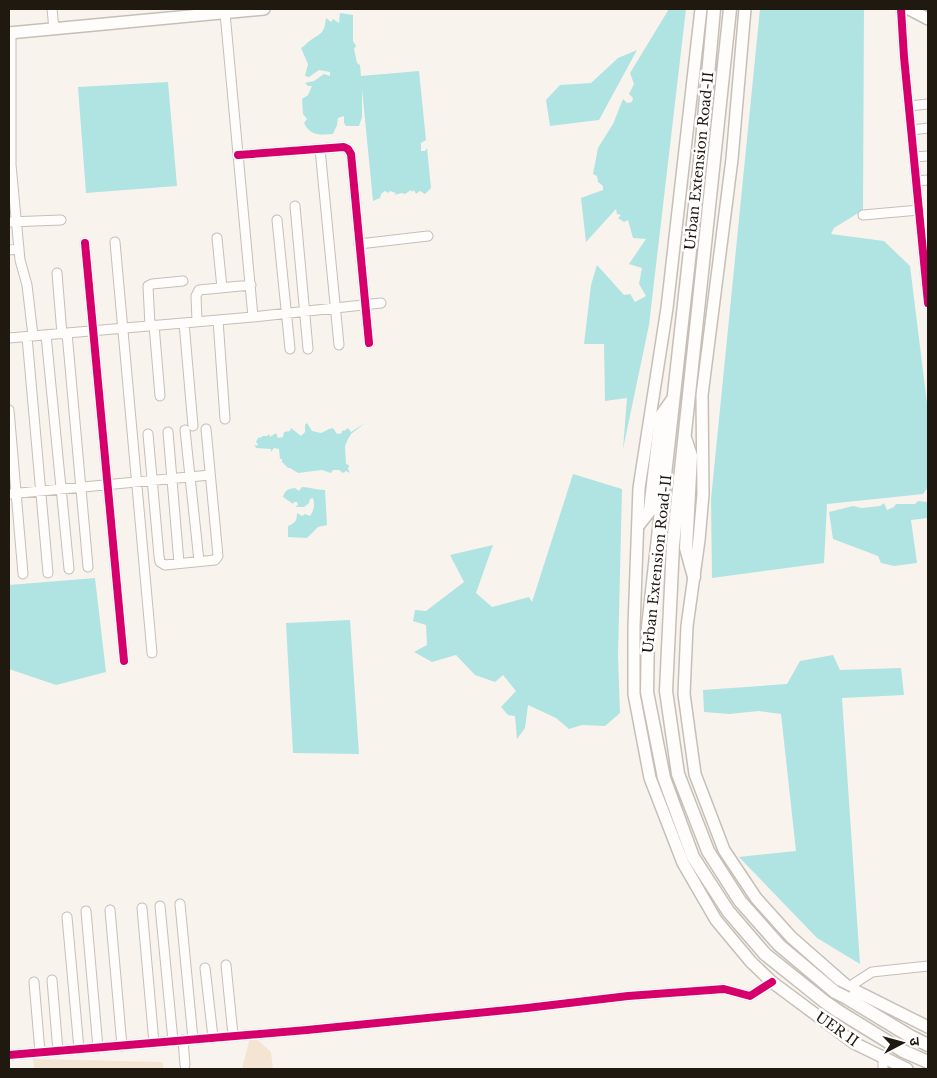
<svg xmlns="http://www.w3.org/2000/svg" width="937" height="1078" viewBox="0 0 937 1078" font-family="'Libre Baskerville','Noto Sans Devanagari',serif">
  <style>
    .green { fill: #f4e5d2 }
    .water { fill: #b0e4e2 }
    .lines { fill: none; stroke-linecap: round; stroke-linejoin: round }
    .minor-casing { stroke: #c5bfb7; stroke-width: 11 }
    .major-casing { stroke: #c5bfb7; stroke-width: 14 }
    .highway-casing { stroke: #c5bfb7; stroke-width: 15 }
    .minor { stroke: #fefdfc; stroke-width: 9 }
    .major { stroke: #fefdfc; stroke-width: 11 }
    .highway { stroke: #fefdfc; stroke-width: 12 }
    .highway-bridge-casing { stroke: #c5bfb7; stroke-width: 15; stroke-linecap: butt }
    .highway-bridge { stroke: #fefdfc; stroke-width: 12 }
    .cycleway-casing { stroke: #fff; stroke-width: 11 }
    .cycleway { stroke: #d6006c; stroke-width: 8 }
    .labels { text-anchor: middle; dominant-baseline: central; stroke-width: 5; stroke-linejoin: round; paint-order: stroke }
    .street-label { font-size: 14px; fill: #20190f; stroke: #fff }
  </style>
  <rect width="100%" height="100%" fill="#f8f3ed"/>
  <path class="green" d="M251,1034L271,1052L273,1069H242Z
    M33,1059L162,1062L164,1069H34Z"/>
  <path class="water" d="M669,9H686L649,325L623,449L627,398L605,401L604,344H584L591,285L597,265L624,295L630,294L635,302L646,296L639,284L642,268L629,264L646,239L633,238L628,220L624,222L618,218L621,215L617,214L616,209L586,242L581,198L603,190V186L598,182L597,176L593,174L598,148L613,124L623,99L627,103L632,102L633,98L629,94L634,84L630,73Z
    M760,9H864L863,210L834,228L831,234L884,241L910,266L928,411V487L923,494L827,504L824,563L712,578L711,499Z
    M340,13L353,15V41L356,46L354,49L357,63L360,65L361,76L419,71L426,140L421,143V151H425L427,148L431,188L425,194L420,191L416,194L414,190L412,192L411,190L405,194L402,193L394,195L396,193L390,191L388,193L385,191L381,194L380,198L373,201L362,89V117L359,126H346L344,123V116L338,118L337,125L333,134C320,135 310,136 304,123L307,119L303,114L302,99L308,95L312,86H308L305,83L314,81L324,74L330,76V72L319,70L309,77L305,76L308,64L301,48C305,46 307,42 311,40C323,32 324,33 326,18L331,22L333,19L339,23Z
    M637,50L599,120L550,126L546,100L560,85L591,83L618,58Z
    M168,82L177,186L86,193L78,87Z
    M307,423L312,431L321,433L329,429L333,428L337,434L342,433V430L344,431L348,428L351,432L365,423L351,434L348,439L345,446L346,464L349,465L348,469L350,473L346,471L343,473L339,470H333L331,473L322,470L298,473L290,468H288L282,462V459H280L279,449L274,448L271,452V449L256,448L254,444L256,446L258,444L256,442L258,438L262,437V436H267L269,434L270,437L276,433L278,438L283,437L284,432L290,431L291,428L301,436L305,432V425Z
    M573,474L622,489L618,656L620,713L605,726L582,725L569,729L556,718L528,705L525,728L517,739L515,716L508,715L501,707L516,691L503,675L495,682L475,675L456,655L432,662L414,652L427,645L426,625L413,621L415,610L426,611L464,582L450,555L493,545L476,593L492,607L529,597L532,602Z
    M302,487C309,487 316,490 325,490L327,525L318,527L307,538L288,537V526C295,523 297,521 297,513L302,516L305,514L310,516C314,510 315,505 313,498L310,499L309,503L304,507H295L298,505L297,502H294L293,504L283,497C285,490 288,489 295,488L299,491Z
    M918,501L928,502V518L911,520L917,563L894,566L881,563L878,556L833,539L829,512L853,506L862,508L880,506L884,503L887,510L894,507L896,504H915Z
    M95,578L106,672L56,685L9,669V585Z
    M350,620L359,754L293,753L286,623Z
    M833,655L840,670L901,668L904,695L842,698L860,964L817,938L739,857L796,851L781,714L759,711L729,714L704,712L703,690L787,684L800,661Z"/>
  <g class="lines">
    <g class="minor-casing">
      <path id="minor" d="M52,9L54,29
        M901,9L904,57L928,303
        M225,13L253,317
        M11,32V165L20,260L27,285L33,336
        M909,106L928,104
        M912,130L928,128
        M320,149L339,345
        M238,155L344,147L348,149L351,154L369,343
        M914,157L928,156
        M916,181L928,180
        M295,206L308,349
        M863,215L919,210
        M277,220L290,349
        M9,222L61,220
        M217,238L222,288
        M115,242L152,653
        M85,243L124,661
        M359,244L428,236
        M9,250L19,249
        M57,273L62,334
        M218,320L225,419
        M197,321L196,296L199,290L251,285
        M184,323L193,426
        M154,325L160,396
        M150,326L148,286L152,284L183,281
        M67,333L88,567
        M46,335L69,569
        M27,337L48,573
        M9,338L253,317L381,303
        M9,410L23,574
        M185,430L199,561
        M168,432L179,563
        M148,434L159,556L160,562L165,565L215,560L218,556L206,429
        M9,494L210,475
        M180,904L193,1039
        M160,906L173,1041
        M142,908L154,1043
        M110,910L122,1046
        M86,911L98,1048
        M67,917L79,1049
        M226,965L233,1035
        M205,968L213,1037
        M52,980L58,1051
        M34,982L40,1052
        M844,990L872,972L928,966
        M183,1040L185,1065
        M9,1055L307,1030L527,1008L628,996L724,989L750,996L772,982
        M883,1057V1069"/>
    </g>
    <g class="major-casing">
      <path id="major" d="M701,9L667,308L639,488L634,627V694L650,778L683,863L716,920L751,962L772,982L854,1043L907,1069
        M745,9L732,159L702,395L703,494L699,540L687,626L684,694L695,774L724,850L756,898L791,937L848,987L928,1027
        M909,9L928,19
        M9,33L264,9"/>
    </g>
    <g class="highway-casing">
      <path id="highway" d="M714,9L701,152L648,627L647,692L664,778L693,857L728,911L765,954L825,1002
        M730,9L673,545L666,691L678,774L708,851L740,901L779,945L835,992
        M685,438L691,456L686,548L694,577
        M639,524L650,510L661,416L673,399
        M847,998L908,1035L928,1045
        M838,1011L903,1051L928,1062"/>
    </g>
    <use href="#minor" class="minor"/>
    <use href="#major" class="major"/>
    <use href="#highway" class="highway"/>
    <g class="highway-bridge-casing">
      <path id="highway-bridge" d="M835,992L847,998
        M825,1002L838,1011"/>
    </g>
    <use href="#highway-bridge" class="highway-bridge"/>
    <g class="cycleway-casing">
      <path id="cycleway" d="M901,9L904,57L928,303
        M238,155L344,147L348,149L351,154L369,343
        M85,243L124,661
        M9,1055L307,1030L527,1008L628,996L724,989L750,996L772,982"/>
    </g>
    <use href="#cycleway" class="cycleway"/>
  </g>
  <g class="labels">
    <g class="street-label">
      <text transform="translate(699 161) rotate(-84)">Urban Extension Road-II</text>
      <text transform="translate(657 564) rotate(-84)">Urban Extension Road-II</text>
      <text transform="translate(837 1029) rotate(35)">UER II</text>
    </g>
  </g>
  <rect width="937" height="1078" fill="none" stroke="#20190f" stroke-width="20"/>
  <g transform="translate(902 1043) rotate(84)" stroke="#ffffff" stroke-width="4" paint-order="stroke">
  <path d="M0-4L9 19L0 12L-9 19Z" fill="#20190f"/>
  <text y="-8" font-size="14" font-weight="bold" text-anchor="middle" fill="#20190f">उ</text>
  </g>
</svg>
